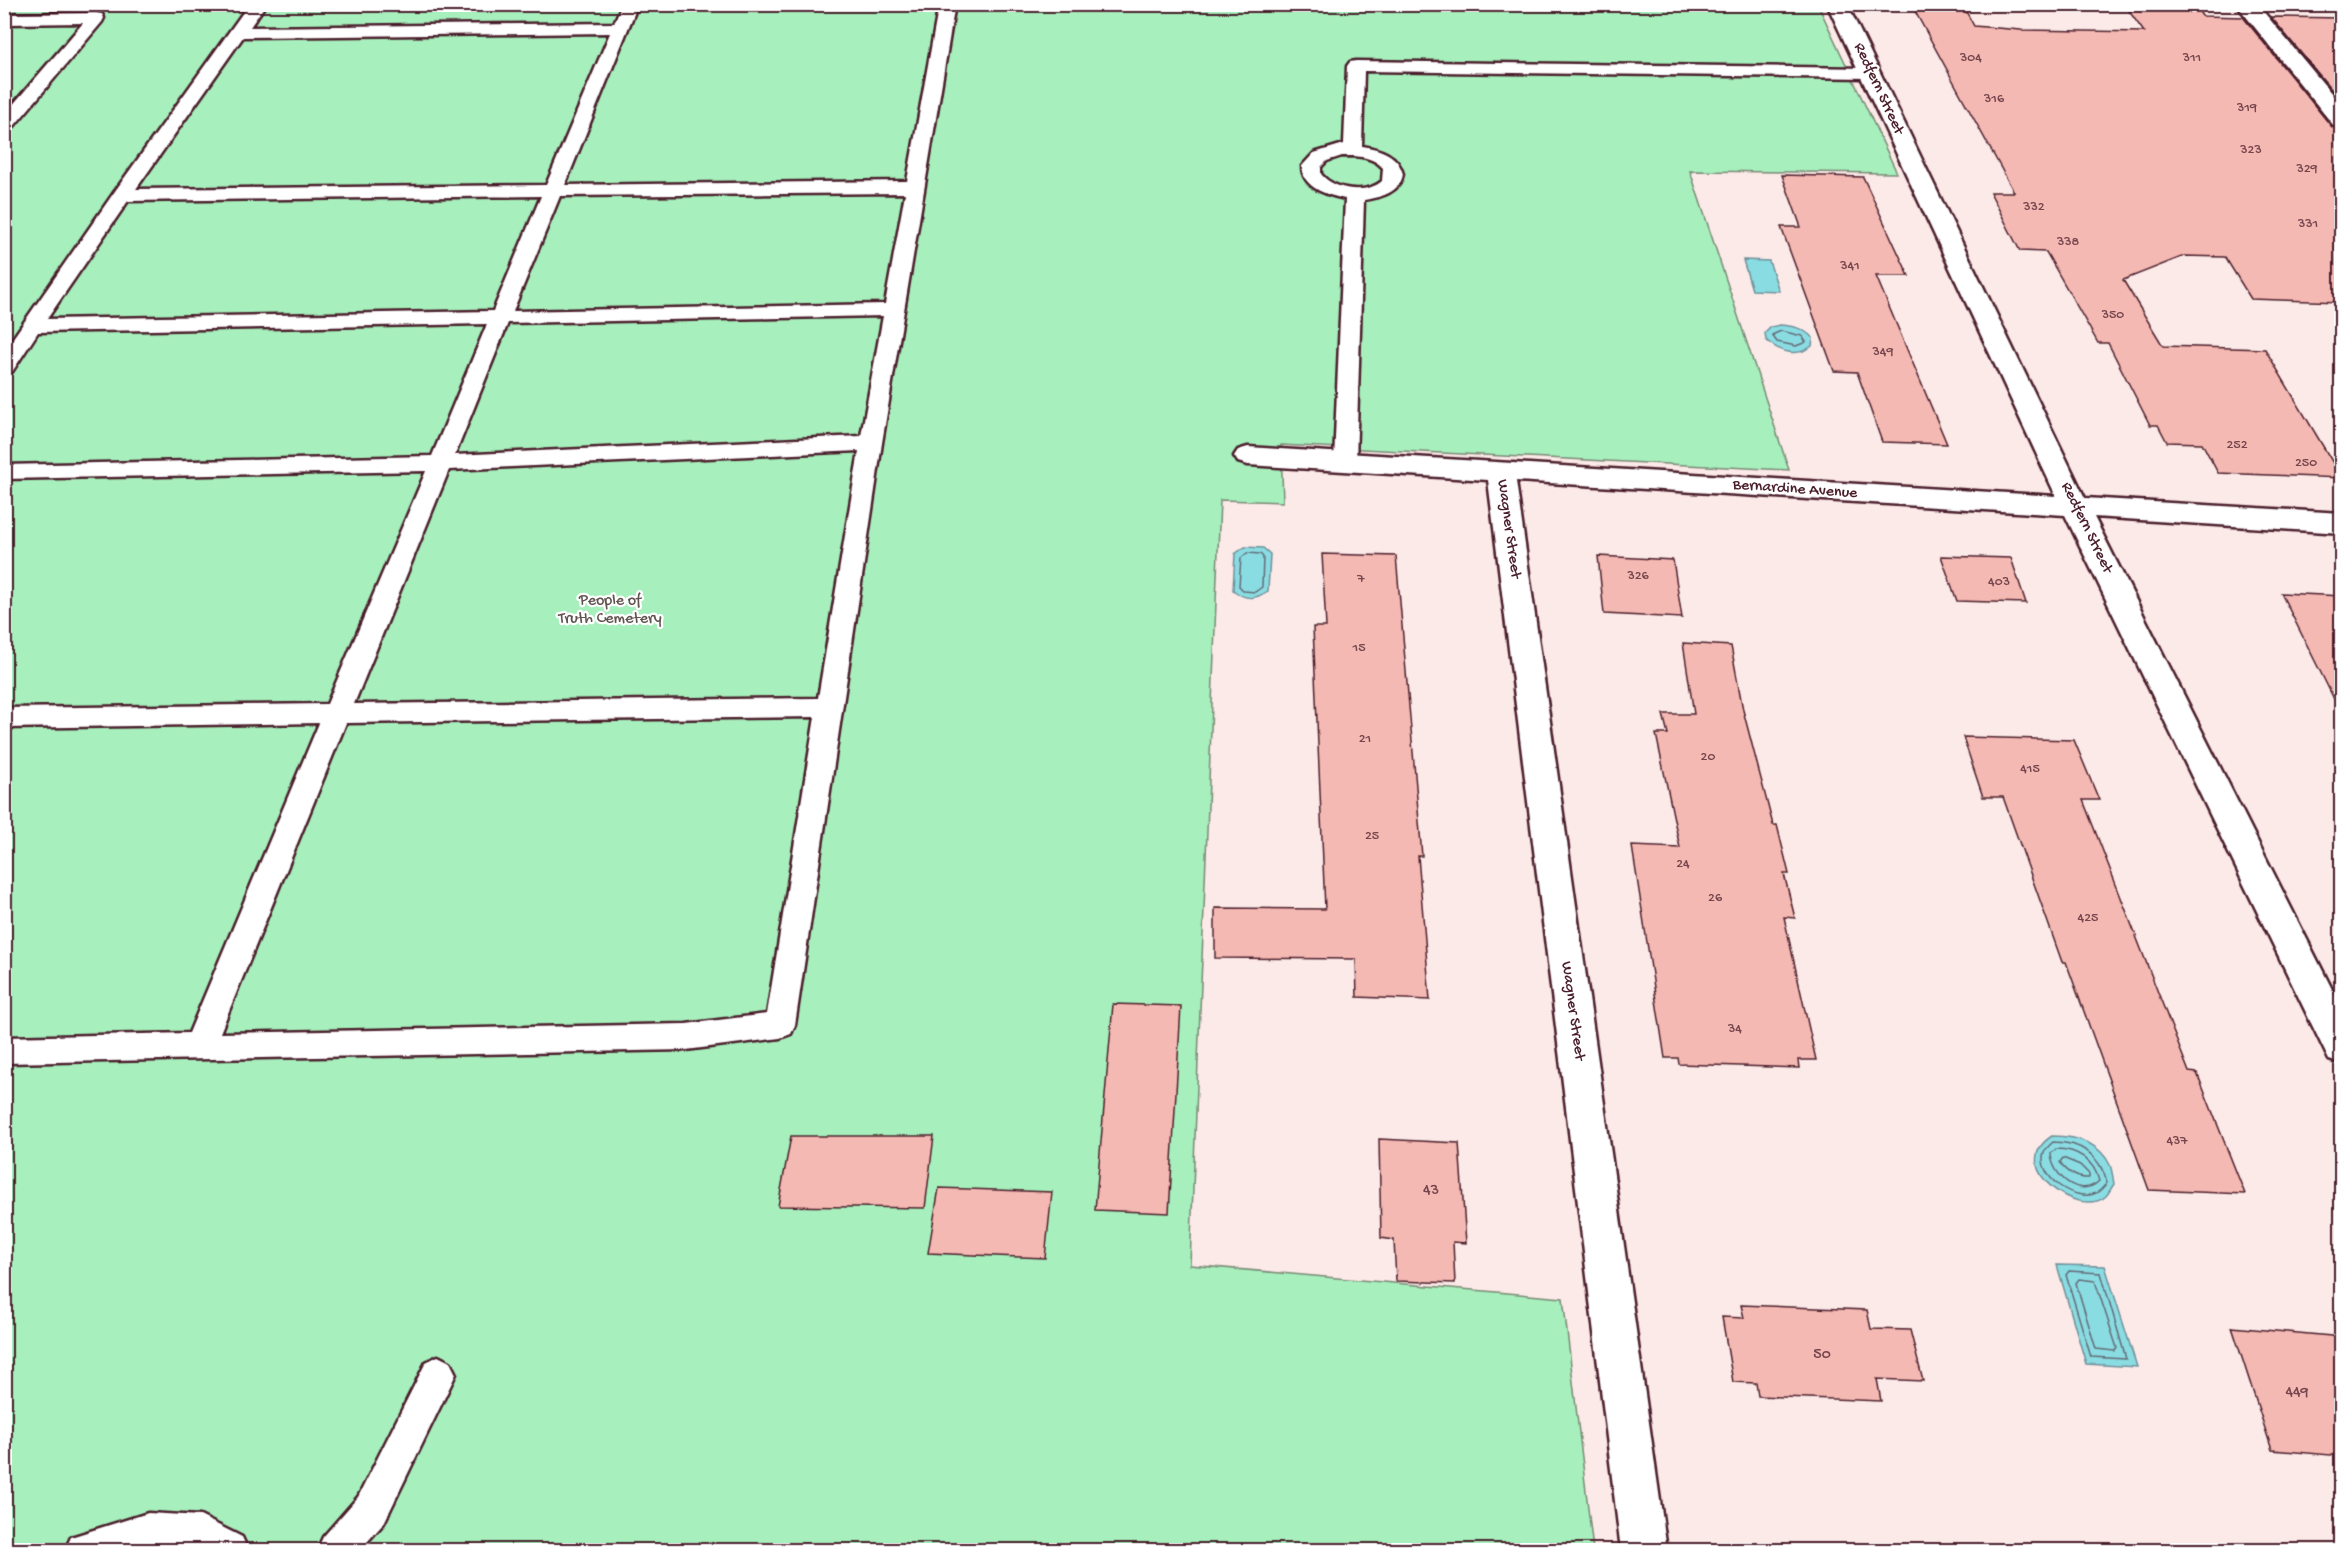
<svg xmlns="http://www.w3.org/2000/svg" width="2346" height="1555" viewBox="0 0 2346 1555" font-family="'Gochi Hand',sans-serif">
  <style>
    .green { fill: #a7f0bd; stroke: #788874; stroke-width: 1.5 }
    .water { fill: #8adce3; stroke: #709099; stroke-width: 1.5 }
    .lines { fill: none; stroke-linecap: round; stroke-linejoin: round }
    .shore { stroke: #646b75; stroke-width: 1.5 }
    .building { fill: #f5b9b3; stroke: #4a1f2b; stroke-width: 1.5 }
    .lane-casing { stroke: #4a1f2b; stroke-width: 5 }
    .street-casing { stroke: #4a1f2b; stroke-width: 5 }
    .lane { fill: #fff; fill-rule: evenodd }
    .street { fill: #fff; fill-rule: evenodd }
    .labels { text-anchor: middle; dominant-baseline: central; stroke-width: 4.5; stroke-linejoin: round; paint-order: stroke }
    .number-label { font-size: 14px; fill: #75464d }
    .street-label { font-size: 16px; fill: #4a1f2b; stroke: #fff }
    .park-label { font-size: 16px; fill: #615350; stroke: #fff }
    .near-number-label { font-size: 16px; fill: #75464d }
  </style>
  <rect width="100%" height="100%" fill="#fceae8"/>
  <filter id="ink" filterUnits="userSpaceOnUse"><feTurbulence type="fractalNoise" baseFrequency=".0167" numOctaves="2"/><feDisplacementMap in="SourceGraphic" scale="12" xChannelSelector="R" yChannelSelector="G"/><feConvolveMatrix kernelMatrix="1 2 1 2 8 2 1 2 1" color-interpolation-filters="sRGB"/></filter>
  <g filter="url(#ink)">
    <path class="green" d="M5,5H1818L1897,173L1690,171L1789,470L1281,445L1283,502L1220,500L1190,1265L1563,1298L1593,1550H5Z"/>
    <path class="water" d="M1743,260L1769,261L1779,291L1752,290Z
      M1780,325C1794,326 1803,328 1813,338L1812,346C1797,358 1779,352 1766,340L1765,333L1771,327Z
      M1245,547L1263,548L1270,554L1268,591C1255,600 1245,600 1233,590L1235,554Z
      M2052,1136C2074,1136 2099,1142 2110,1165C2112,1170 2113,1178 2114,1184C2111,1188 2109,1193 2106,1196C2080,1220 2004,1167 2052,1136Z
      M2057,1265L2105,1266L2137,1367L2086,1364Z"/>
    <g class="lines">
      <path class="shore" d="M1781,331L1802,336L1806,342L1796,346L1777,342L1772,335Z
        M1247,553L1260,554L1263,557L1262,587L1255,592L1244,591L1239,586L1241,558Z
        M2053,1142C2082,1142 2100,1155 2107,1183C2104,1186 2100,1191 2096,1193C2076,1203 2036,1177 2044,1153C2045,1149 2050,1145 2053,1142Z
        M2056,1149C2077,1149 2094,1160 2099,1181C2080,1200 2051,1175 2051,1153Z
        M2063,1158L2080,1165L2089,1174V1178C2076,1179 2067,1172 2060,1162Z
        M2069,1271L2101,1273L2126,1359L2091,1357L2066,1275Z
        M2079,1279L2095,1281L2117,1348L2115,1351L2096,1349L2076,1283Z"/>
    </g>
    <path class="building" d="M1911,4H1962L1974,26L2021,30L2144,32L2124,4H2194L2202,16L2243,17L2332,127L2342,129V302L2251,299L2225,257L2184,256L2123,280L2163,346L2265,349L2342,478L2218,473L2202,443L2167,442L2158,425H2150L2108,343H2098L2046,252L2020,251L1990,192H2014Z
      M2271,17L2342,18V102Z
      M1782,175L1863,177L1909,276H1876L1947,444L1882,442L1857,372L1834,371L1781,227H1801Z
      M1322,554L1396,556L1422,856H1418L1430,1000L1357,997L1356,959L1215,958V908L1325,909L1313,627H1326Z
      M1598,556L1673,560L1682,618L1604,614Z
      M1941,556L2011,558L2026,603L1957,601Z
      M2281,593L2342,596V715Z
      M1683,643L1731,646L1743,710L1773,825H1777L1789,874H1784L1795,918L1784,917L1816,1060H1798L1799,1068L1679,1064L1678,1058H1665L1632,846L1680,848L1656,734H1668L1663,714H1694Z
      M1963,737L2074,740L2099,800H2083L2189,1072L2197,1073L2245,1194L2149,1190L2066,962H2062L2003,797H1983Z
      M1113,1004L1181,1006L1169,1213L1095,1210Z
      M791,1136H934L925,1208L778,1206Z
      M1379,1139L1459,1143L1466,1243L1453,1242L1455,1283L1396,1281L1394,1240L1381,1238Z
      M939,1188L1052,1192L1045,1258L928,1253Z
      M1741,1305L1867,1310L1871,1329L1910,1330L1923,1381L1877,1379L1881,1401L1758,1396L1756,1383L1733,1382L1722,1317L1744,1318Z
      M2232,1327L2342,1337V1456L2272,1450Z"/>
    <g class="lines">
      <g class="lane-casing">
        <path id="lane" d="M249,4H266L250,27L614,23L622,4H638L565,185L907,181L939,4H955L882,443L795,1025L791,1034L780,1038L686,1050L4,1063V1037L189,1033L319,723L4,728V708L327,704L426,471L4,479V465L432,456L487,324L38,332L12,372L4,373V351L115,191ZM610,33L546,185L136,189L243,37ZM905,193L885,304L513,311L560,196ZM541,196L493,311L47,319L128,201ZM883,316L861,436L455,455L508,323ZM859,451L818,698L354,704L449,470ZM815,717L767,1014L686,1024L220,1033L346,723Z
          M96,13L102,14L104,18L102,22L10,131L4,132V115L83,23L4,24V14Z
          M1356,61L1870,68L1876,69L1879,73L1876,77L1870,78L1364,71L1362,146C1380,149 1398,154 1403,174C1400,193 1381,197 1364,200L1356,462L1353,467L1345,469L1337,467L1334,462L1345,199C1327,195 1302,188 1302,166L1314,153L1344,144L1347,66L1350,62ZM1342,156C1358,156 1372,156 1383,168L1382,181C1366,195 1334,190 1321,174V167L1327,161Z
          M438,1356L450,1362L456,1374L384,1523L360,1550H317L323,1537L358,1497L426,1362Z
          M148,1513L200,1516L242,1537L248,1550H65L71,1537Z"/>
      </g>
      <g class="street-casing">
        <path id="street" d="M1827,4H1847L2085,498L2342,513V533L2094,517L2342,1009V1064L2329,1060L2065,515L1516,481L1667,1550H1621L1488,480L1248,465L1238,462L1234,456L1238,450L1248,447L2056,496Z
          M2236,4H2257L2342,106V127L2334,126Z"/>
      </g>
      <use href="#lane" class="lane"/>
      <use href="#street" class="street"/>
    </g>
  </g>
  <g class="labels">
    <g class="number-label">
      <text x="1971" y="58">304</text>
      <text x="2192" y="58">311</text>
      <text x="1994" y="99">316</text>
      <text x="2247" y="108">319</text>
      <text x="2251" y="150">323</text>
      <text x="2307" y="169">329</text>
      <text x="2034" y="207">332</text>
      <text x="2308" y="224">331</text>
      <text x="2068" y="242">338</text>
      <text x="1850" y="266">341</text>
      <text x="2113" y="315">350</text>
      <text x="1883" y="352">349</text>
      <text x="2237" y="445">252</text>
      <text x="2306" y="463">250</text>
      <text x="1638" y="576">326</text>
      <text x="1361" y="579">7</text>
      <text x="1999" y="582">403</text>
      <text x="1359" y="648">15</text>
      <text x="1365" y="739">21</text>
      <text x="1708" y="757">20</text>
      <text x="2030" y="769">415</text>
      <text x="1372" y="836">25</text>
      <text x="1683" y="864">24</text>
      <text x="1715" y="898">26</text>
      <text x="2088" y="918">425</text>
      <text x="1735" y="1029">34</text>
      <text x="2177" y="1141">437</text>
    </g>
    <g class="street-label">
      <text transform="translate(1878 89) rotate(65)">Redfern Street</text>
      <text transform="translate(1795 490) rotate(4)">Bernardine Avenue</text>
      <text transform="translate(2086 528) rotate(64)">Redfern Street</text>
      <text transform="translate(1508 529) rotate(82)">Wagner Street</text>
      <text transform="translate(1572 1011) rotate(82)">Wagner Street</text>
    </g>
    <g class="park-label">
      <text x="610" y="601">People of<tspan x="610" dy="18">Truth Cemetery</tspan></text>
    </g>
    <g class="near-number-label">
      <text x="1431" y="1191">43</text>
      <text x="1822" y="1355">50</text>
      <text x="2297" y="1393">449</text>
    </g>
  </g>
  <rect width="2346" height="1555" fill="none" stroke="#fff" stroke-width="24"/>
  <rect x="12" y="12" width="2322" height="1531" fill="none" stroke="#4a1f2b" stroke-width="2" filter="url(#ink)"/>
</svg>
